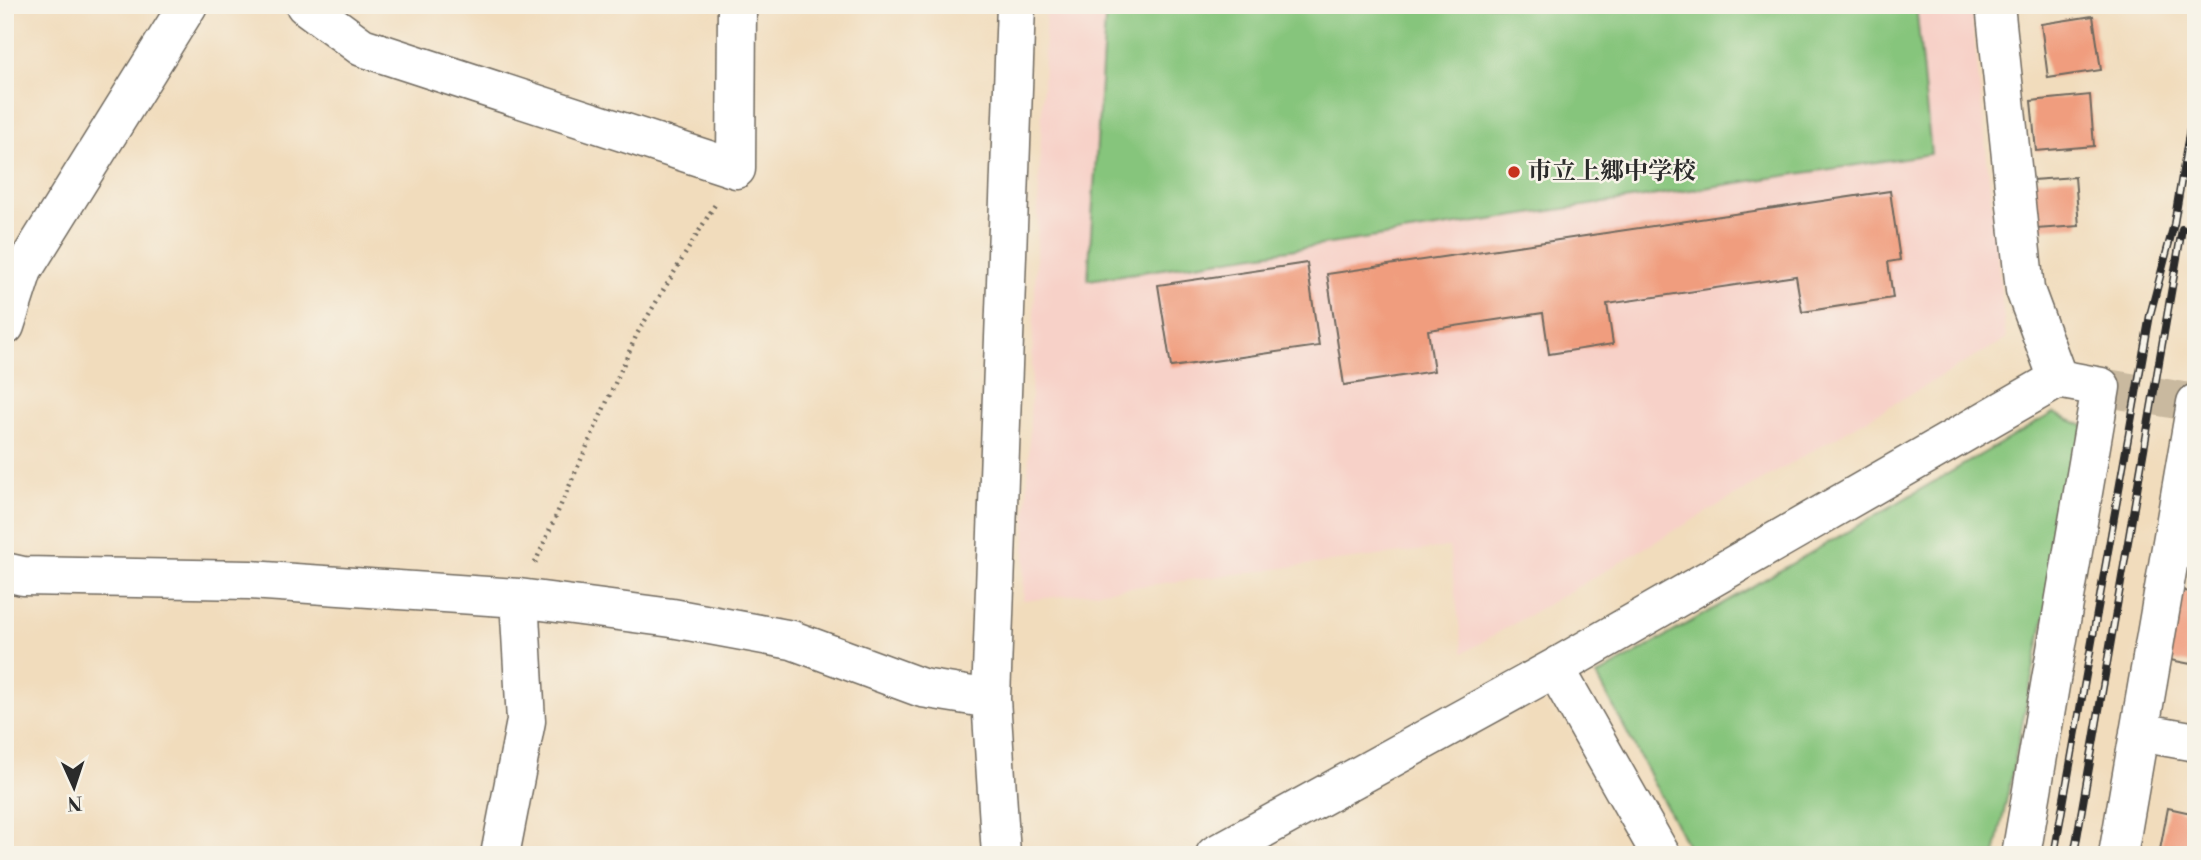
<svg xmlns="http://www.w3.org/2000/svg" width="2201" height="860" viewBox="0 0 2201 860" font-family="'Libre Bodoni','Noto Serif JP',serif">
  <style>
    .built { fill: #f7d1c8 }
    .green { fill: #86c57c; stroke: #587854; stroke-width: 2 }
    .building { fill: #f09d7e }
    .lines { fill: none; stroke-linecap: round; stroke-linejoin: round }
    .minor-tunnel { stroke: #c9b99f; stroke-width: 38; stroke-dasharray: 38 19; stroke-linecap: butt }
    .minor-casing { stroke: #70695e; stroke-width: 41 }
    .path { stroke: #70695e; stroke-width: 4.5; stroke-dasharray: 2 5; stroke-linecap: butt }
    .minor { stroke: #fff; stroke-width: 38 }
    .rail-casing { stroke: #2b2b2b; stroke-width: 8 }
    .rail { stroke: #f7f3e8; stroke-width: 5; stroke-dasharray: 16; stroke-linecap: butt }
    .poi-dot { fill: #c8321e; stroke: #f7f3e8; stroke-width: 2.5 }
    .labels { text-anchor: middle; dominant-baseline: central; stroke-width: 5; stroke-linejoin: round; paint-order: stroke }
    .poi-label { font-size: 24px; font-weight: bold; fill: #2b2b2b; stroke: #f7f3e8; text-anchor: start }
  </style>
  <rect width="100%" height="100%" fill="#f7f3e8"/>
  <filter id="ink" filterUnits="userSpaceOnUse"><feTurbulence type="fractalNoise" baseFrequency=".0143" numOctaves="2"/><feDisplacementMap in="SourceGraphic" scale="14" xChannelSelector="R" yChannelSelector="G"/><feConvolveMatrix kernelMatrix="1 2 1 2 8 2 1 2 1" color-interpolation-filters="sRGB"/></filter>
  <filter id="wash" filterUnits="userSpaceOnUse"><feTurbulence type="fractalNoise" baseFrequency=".00686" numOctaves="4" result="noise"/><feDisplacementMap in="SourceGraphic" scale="28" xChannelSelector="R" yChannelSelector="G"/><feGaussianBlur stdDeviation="1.57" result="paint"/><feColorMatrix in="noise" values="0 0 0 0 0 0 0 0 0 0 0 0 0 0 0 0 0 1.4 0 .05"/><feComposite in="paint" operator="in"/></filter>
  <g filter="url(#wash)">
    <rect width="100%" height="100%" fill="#f1dcbc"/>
    <path class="built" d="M1046,5H1971L2006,339L1463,653L1449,547L1023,601Z"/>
    <path class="green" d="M1106,5H1916L1931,154L1088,280Z
      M2053,413L2084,426L1995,855H1692L1597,676Z"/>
    <g id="blocks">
      <path class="building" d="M2093,16L2101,70L2048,78L2041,24Z
        M2090,95L2094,146L2036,151L2031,101Z
        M2075,177L2079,226L2036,229L2032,180Z
        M1890,191L1900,260L1888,262L1893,298L1802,312L1796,276L1607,304L1613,344L1549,354L1543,313L1428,330L1434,371L1344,385L1327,274Z
        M1307,263L1319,346L1171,367L1158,285Z
        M2196,497V559L2182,557Z
        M2179,590L2196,593V665L2165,659Z
        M2168,808L2196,814V855H2159Z"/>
    </g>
  </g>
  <g filter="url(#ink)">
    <use href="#blocks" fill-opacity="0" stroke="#70695e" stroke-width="2"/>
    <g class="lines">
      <path class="minor-tunnel" d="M2101,387L2195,403"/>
      <g class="minor-casing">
        <path id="minor" d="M305,5L362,47L736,169L737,5
          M1995,5L2025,290L2058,379
          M5,326L23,270L188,5
          M5,572L23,576L250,580L519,598L672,618L792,640L922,688L991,699
          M1555,668L1661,855
          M2139,732L2196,742
          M500,855L526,721L519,598
          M1001,855L991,699L1016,5
          M1215,855L1555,668L2058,379L2101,387L2021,855
          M2118,855L2196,403"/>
      </g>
      <path class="path" d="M535,563L637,334L716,203"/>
      <use href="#minor" class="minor"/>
      <g class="rail-casing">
        <path id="rail" d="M2054,855L2150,315L2174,224L2196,92
          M2074,855L2182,229"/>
      </g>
      <use href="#rail" class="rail"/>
    </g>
  </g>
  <circle class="poi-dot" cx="1514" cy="172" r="7"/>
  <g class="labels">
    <g class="poi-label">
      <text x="1528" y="172">市立上郷中学校</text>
    </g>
  </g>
  <rect width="2201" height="860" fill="none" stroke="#f7f3e8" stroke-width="28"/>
  <g transform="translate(74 787) rotate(177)" stroke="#f7f3e8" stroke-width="5" paint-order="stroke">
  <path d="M0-5L12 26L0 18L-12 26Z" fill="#2b2b2b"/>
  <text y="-10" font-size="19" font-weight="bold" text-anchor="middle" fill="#2b2b2b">N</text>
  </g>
</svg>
